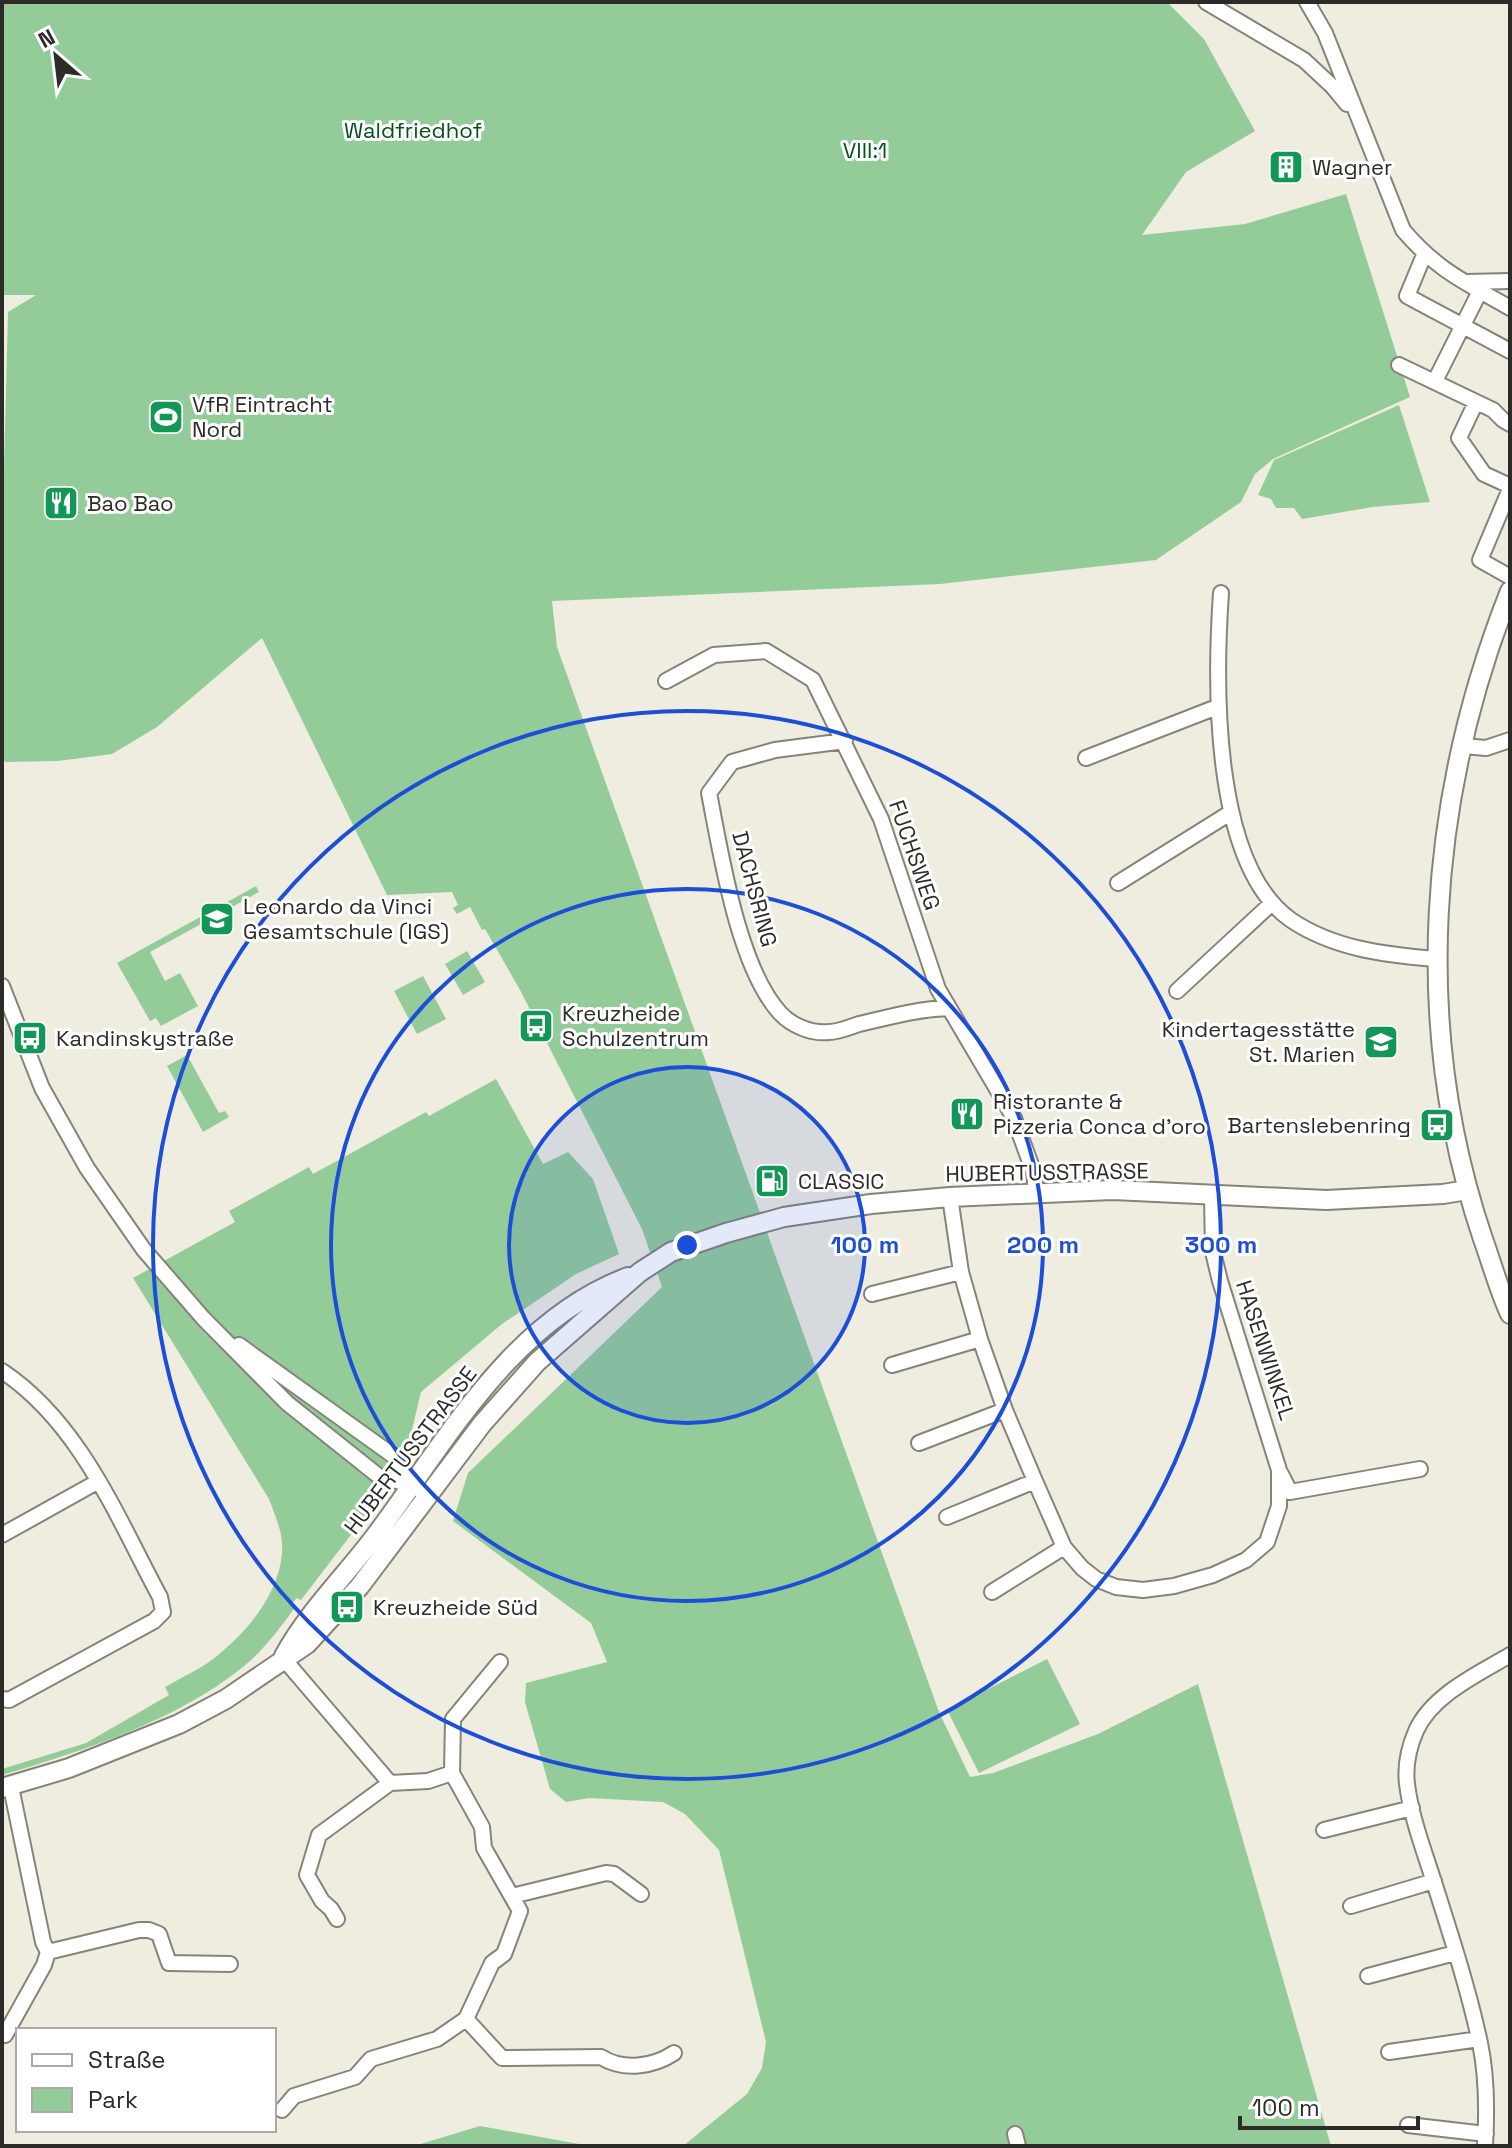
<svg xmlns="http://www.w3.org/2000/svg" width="1512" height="2148" viewBox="0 0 1512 2148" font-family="'Space Grotesk',sans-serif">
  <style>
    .green { fill: #94cc99 }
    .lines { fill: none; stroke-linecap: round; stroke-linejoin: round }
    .street-casing { stroke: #868479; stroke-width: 18 }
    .secondary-casing { stroke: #868479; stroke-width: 22 }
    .street { stroke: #fff; stroke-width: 14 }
    .secondary { stroke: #fff; stroke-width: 18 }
    .ring { fill: none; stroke: #1d4ed8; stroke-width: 4 }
    .labels { text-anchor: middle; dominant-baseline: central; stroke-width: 6; stroke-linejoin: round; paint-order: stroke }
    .park-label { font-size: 22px; fill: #005519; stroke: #fff }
    .poi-label { font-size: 22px; fill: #2c2b27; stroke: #fff; text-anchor: start }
    .street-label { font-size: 22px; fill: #2c2b27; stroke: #fff }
    .centre { fill: #1d4ed8; stroke: #fff; stroke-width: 4 }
    .ring-label { font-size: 24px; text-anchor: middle; font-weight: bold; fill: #1d4ed8; stroke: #fff; stroke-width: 6; stroke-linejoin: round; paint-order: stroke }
  </style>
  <rect width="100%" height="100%" fill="#efede0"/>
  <path class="green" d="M2,2H1167L1204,39L1255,131L1186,172L1142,235L1245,224L1346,194L1410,397L1273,459L1255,474L1241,502L1156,560L940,584L552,601L557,647L939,1712L970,1777L993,1773L1098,1734L1198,1684L1331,2146H683L747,2094L762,2068L766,2042L719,1850L685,1814L663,1802L589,1798L566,1802L550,1789L525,1702L526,1683L607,1662L591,1623L453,1521L468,1473L662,1287L642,1229L519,988L485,929L482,930L470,907L457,914L453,908L458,905L452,892L387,895L262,638L157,727L112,754L58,761L5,762L2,755V548L8,312L36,295H2Z
    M1399,405L1430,502L1373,507L1302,519L1294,508H1276L1271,499L1258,495L1274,460Z
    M256,886L259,892L150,952L165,981L180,973L198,1006L161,1026L156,1018L150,1021L117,963Z
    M467,951L485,982L463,995L445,964Z
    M423,976L446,1019L417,1034L394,991Z
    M187,1055L219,1113L225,1111L229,1117L203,1132L167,1066Z
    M496,1079L543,1164L568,1152L593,1179L619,1254L576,1274L502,1324L421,1392L403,1467L301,1600L297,1598L292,1603L296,1606C280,1628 264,1650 243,1667C176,1721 83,1751 2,1775V1769L86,1743L169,1695L165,1687C180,1678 199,1670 213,1659C246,1634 279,1594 282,1553C284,1534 275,1516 269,1499L133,1278L235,1222L229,1211L309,1167L313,1174L426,1112L429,1116Z
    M1047,1659L1080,1724L979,1773L947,1710Z
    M480,2126L590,2146H414Z"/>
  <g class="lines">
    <g class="street-casing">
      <path id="street" d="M1206,2L1304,60L1333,87L1347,104
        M1307,2L1325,33L1403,230C1438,271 1465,282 1510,308
        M1424,255L1407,296L1510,351
        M1466,282L1510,281
        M1399,365L1493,410L1503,420L1510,424
        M1435,381L1480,291
        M1476,402L1459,438L1484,474L1510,486
        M1510,489L1480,560L1510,577
        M1221,593C1215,680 1211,864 1291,920C1334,949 1386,955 1436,959
        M666,681L714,655L766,651L813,680L881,819L938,989L1014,1118L1034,1173L1036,1192
        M845,741L775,750L732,762L709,793C721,854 738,967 780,1013C792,1026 812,1034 829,1032C839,1032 850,1027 859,1024C890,1017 916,1009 949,1008
        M1463,746L1486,748L1510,740
        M1086,758L1217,707
        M1118,883L1230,813
        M2,986L42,1088L87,1168L144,1250L203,1318L287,1403L381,1478L411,1484L427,1495
        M1177,991L1272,903
        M950,1197L961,1272L980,1339L1005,1410L1035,1481L1064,1547L1082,1568L1096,1579L1116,1587L1143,1590L1174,1586L1213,1575L1246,1560L1267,1542L1279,1506V1470L1220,1281L1213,1252L1212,1196
        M872,1294L961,1272
        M239,1345L395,1457L411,1484
        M892,1365L980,1339
        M2,1371C80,1423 117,1517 160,1597L163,1612L154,1621L9,1700L2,1699
        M919,1443L1005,1410
        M1281,1474L1290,1492L1420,1469
        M947,1517L1035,1481
        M2,1535L97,1482
        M992,1592L1064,1547
        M283,1658L390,1783L428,1781L452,1773
        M452,1773L482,1827L484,1848L520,1911L504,1954L492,1963L466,2019
        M452,1773L453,1719L500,1662
        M1324,1830L1412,1808
        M512,1896L606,1873L614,1874L641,1894
        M1351,1906L1434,1881
        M337,1919L331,1909L322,1901L307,1875L319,1835L390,1783
        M48,1952L139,1930H149L159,1934L169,1963L230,1964
        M1368,1976L1455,1953
        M466,2019L502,2058L601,2057C623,2071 653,2067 674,2053
        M5,2035L44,1965L48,1952L43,1942L11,1787
        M1389,2052L1479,2039
        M282,2110L294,2096L355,2077L371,2059L437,2039L466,2019
        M1408,2125L1486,2134
        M1015,2134L1018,2146
        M1485,2146C1487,2112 1487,2076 1480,2043C1468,1987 1450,1933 1433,1879C1423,1848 1411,1816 1407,1784C1405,1767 1409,1747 1416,1731C1432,1695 1478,1674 1510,1655"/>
    </g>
    <g class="secondary-casing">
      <path id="secondary" d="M1510,591C1428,798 1411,1027 1483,1239C1492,1264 1499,1290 1510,1314
        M284,1656C308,1612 346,1575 376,1535C447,1440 511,1321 628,1277
        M2,1788L69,1768L179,1724L226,1699L307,1644L360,1586L482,1424L537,1362L640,1272L671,1252L726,1233L784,1217L871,1204L950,1197L1113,1190L1326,1200L1443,1194L1467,1190"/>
    </g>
    <use href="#street" class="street"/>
    <use href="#secondary" class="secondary"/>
  </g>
  <circle cx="687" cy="1245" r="178" fill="#1d4ed8" fill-opacity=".12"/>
  <g class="ring">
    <circle cx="687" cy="1245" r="178"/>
    <circle cx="687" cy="1245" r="356"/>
    <circle cx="687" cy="1245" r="534"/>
  </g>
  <defs>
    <g id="building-square" transform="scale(1.8)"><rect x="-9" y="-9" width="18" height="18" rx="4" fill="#139756" stroke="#fff"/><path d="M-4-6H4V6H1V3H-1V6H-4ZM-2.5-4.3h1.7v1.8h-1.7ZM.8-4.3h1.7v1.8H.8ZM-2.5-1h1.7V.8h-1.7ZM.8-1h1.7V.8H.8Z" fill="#fff"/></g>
    <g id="stadium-square" transform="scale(1.8)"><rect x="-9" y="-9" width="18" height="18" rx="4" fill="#139756" stroke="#fff"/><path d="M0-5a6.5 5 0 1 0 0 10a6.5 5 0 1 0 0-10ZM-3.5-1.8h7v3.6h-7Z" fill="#fff"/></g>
    <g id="restaurant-square" transform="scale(1.8)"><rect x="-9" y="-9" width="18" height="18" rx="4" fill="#139756" stroke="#fff"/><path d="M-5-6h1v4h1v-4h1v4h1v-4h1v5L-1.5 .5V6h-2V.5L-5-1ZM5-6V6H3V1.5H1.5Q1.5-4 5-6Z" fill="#fff"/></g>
    <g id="school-square" transform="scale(1.8)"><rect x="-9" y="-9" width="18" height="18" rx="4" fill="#139756" stroke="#fff"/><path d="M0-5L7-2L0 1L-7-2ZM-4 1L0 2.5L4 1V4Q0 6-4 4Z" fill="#fff"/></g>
    <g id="bus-square" transform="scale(1.8)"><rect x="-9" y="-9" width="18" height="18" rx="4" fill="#139756" stroke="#fff"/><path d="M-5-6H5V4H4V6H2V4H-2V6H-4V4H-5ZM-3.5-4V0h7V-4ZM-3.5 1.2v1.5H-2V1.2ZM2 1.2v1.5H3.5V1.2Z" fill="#fff"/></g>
    <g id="fuel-square" transform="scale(1.8)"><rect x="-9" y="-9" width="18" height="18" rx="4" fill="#139756" stroke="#fff"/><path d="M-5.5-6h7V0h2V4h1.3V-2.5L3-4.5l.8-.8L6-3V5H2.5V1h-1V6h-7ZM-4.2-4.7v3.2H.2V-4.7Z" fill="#fff"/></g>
  </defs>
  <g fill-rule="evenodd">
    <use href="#building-square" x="1286" y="167"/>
    <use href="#stadium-square" x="166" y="417"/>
    <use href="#restaurant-square" x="61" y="503"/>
    <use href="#school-square" x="217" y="919"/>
    <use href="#bus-square" x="536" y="1026"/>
    <use href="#bus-square" x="30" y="1038"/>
    <use href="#school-square" x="1381" y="1042"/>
    <use href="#restaurant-square" x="967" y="1114"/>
    <use href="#bus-square" x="1437" y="1125"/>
    <use href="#fuel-square" x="772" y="1181"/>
    <use href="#bus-square" x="347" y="1607"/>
  </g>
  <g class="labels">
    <g class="park-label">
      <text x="413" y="130">Waldfriedhof</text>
      <text x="865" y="150">VIII:1</text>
    </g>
    <g class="poi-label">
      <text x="1312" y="167">Wagner</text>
      <text x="192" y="404">VfR Eintracht<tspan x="192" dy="25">Nord</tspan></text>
      <text x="87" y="503">Bao Bao</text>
      <text x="243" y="906">Leonardo da Vinci<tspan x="243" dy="25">Gesamtschule (IGS)</tspan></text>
      <text x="562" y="1013">Kreuzheide<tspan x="562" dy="25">Schulzentrum</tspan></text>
      <text x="1355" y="1029" text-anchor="end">Kindertagesstätte<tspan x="1355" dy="25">St. Marien</tspan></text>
      <text x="56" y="1038">Kandinskystraße</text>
      <text x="993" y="1101">Ristorante &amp;<tspan x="993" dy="25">Pizzeria Conca d'oro</tspan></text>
      <text x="1411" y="1125" text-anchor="end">Bartenslebenring</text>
      <text x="798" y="1181">CLASSIC</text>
      <text x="373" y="1607">Kreuzheide Süd</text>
    </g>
    <g class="street-label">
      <text transform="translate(915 855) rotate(71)">FUCHSWEG</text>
      <text transform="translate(755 889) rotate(75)">DACHSRING</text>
      <text transform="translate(1047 1172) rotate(-1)">HUBERTUSSTRASSE</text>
      <text transform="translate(1266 1350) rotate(72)">HASENWINKEL</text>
      <text transform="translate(410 1450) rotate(-53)">HUBERTUSSTRASSE</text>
    </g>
  </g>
  <circle cx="687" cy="1245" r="12" class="centre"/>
  <g class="ring-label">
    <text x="865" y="1253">100 m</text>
    <text x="1043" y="1253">200 m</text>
    <text x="1221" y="1253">300 m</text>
  </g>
  <rect width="1512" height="2148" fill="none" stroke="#2c2b27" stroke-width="8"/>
  <rect x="16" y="2028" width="260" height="104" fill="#ffffff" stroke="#abaaa9" stroke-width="2"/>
  <rect x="32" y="2054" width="40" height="12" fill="#ffffff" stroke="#abaaa9" stroke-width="2"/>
  <text x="88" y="2068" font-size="24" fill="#2c2b27">Straße</text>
  <rect x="32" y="2088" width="40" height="24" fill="#94cc99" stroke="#abaaa9" stroke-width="2"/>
  <text x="88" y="2108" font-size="24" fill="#2c2b27">Park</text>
  <g transform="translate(56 56) rotate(332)" stroke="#ffffff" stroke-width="6" paint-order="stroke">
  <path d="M0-6L14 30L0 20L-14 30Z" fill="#2c2b27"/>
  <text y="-12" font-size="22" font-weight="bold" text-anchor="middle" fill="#2c2b27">N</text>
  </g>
  <path d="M1240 2116v12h178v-12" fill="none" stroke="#2c2b27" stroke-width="4"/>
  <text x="1252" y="2116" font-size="24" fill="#2c2b27" stroke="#ffffff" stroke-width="6" paint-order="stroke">100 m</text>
</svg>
